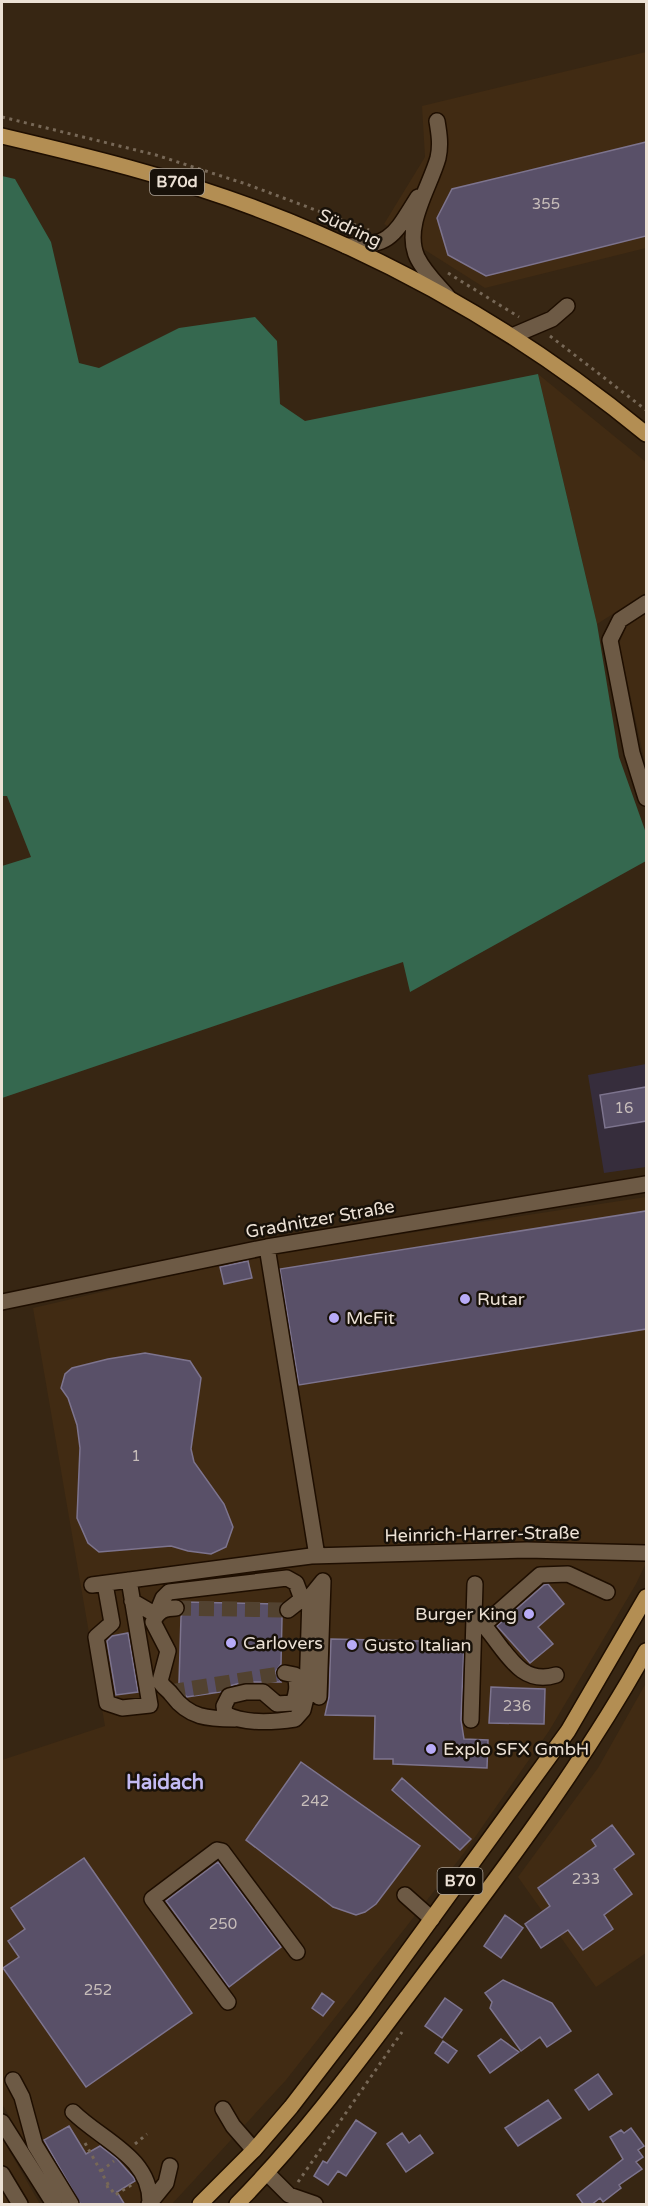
<svg xmlns="http://www.w3.org/2000/svg" width="648" height="2206" viewBox="0 0 648 2206" font-family="'Varela Round',sans-serif">
  <style>
    .built { fill: #412b13 }
    .education { fill: #362d3c }
    .forest { fill: #35684f }
    .building { fill: #595068; stroke: #7d748e; stroke-width: 1.5 }
    .lines { fill: none; stroke-linecap: round; stroke-linejoin: round }
    .minor-tunnel { stroke: #524230; stroke-width: 15; stroke-dasharray: 15 8; stroke-linecap: butt }
    .minor-casing { stroke: #1e0e00; stroke-width: 18 }
    .major-casing { stroke: #1e0e00; stroke-width: 18 }
    .path { stroke: #776857; stroke-width: 3; stroke-dasharray: 3 4.5; stroke-linecap: butt }
    .minor { stroke: #6d5a45; stroke-width: 15 }
    .major { stroke: #b38e53; stroke-width: 15 }
    .poi-dot { fill: #b8abf7; stroke: #181109; stroke-width: 2 }
    .labels { text-anchor: middle; dominant-baseline: central; stroke-width: 5; stroke-linejoin: round; paint-order: stroke }
    .number-label { font-size: 15px; fill: #c7bdba }
    .shield { fill: #181109; stroke: #aca398; stroke-width: 1.5 }
    .shield-label { font-size: 16px; font-weight: bold; fill: #ece1d5 }
    .street-label { font-size: 18px; fill: #ece1d5; stroke: #181109 }
    .poi-label { font-size: 18px; fill: #ece1d5; stroke: #181109; text-anchor: start }
    .neighbourhood-label { font-size: 20px; font-weight: bold; fill: #c3baf3; stroke: #181109 }
  </style>
  <rect width="100%" height="100%" fill="#372613"/>
  <path class="built" d="M646,52V248L485,288L384,224L425,157L422,106Z
    M538,374L646,462V593L597,624Z
    M646,613V767L619,644L626,626Z
    M646,1197V1563L636,1584L549,1731L464,1853L286,2080L172,2204H61L2,2104V1760L105,1726L33,1308L257,1256Z
    M646,1683V1953L596,1987L518,1877L598,1768Z
    M2,2138L40,2204H2Z"/>
  <path class="education" d="M646,1064V1167L604,1173L588,1075Z"/>
  <path class="forest" d="M2,176L15,179L51,242L79,363L99,368L179,328L255,317L277,341L280,404L305,421L538,374L597,624L619,757L646,833V861L410,992L403,962L2,1098V866L31,857L7,796H2Z"/>
  <path class="building" d="M646,142V236L486,276L448,255L437,218L452,189Z
    M646,1087V1121L605,1128L600,1095Z
    M646,1211V1329L299,1385L280,1269Z
    M248,1261L252,1278L224,1284L220,1267Z
    M145,1353L190,1361L201,1378L191,1449L194,1462L224,1504L233,1527L226,1547L211,1554L188,1551L171,1546L99,1552L88,1543L77,1518L80,1448L77,1425L68,1398L61,1388L65,1374L72,1368L108,1359Z
    M548,1584L564,1604L538,1627L553,1644L530,1663L497,1626L544,1585Z
    M184,1602L281,1604L278,1611L282,1618L281,1664L275,1672L281,1682H244L226,1687L220,1692L187,1697L180,1690L179,1683L181,1617L186,1608Z
    M128,1633L138,1692L116,1695L107,1641L112,1636Z
    M331,1639L464,1642L461,1720L464,1739L488,1740L487,1768L393,1764V1759H374L375,1716L325,1715L329,1697Z
    M491,1687L545,1689L544,1724L489,1723Z
    M301,1762L420,1846L376,1904L365,1912L356,1915L333,1907L246,1840Z
    M402,1778L471,1839L460,1850L392,1790Z
    M612,1825L634,1854L614,1869L632,1894L604,1915L613,1929L583,1950L568,1930L541,1948L525,1924L550,1906L538,1888L596,1846L592,1840Z
    M84,1858L192,2013L86,2087L3,1968L19,1957L8,1941L25,1929L11,1908Z
    M218,1862L281,1947L229,1987L166,1901Z
    M505,1915L523,1928L501,1958L484,1946Z
    M503,1980L552,2003L571,2031L547,2047L540,2037L521,2051L490,2008L492,2002L485,1993Z
    M322,1993L334,2002L323,2016L312,2008Z
    M445,1998L462,2010L442,2038L425,2026Z
    M501,2039L519,2052L490,2073L478,2056Z
    M443,2041L457,2051L448,2063L435,2053Z
    M598,2074L612,2094L589,2110L575,2090Z
    M548,2100L561,2118L518,2146L505,2128Z
    M356,2120L376,2133L346,2176L338,2171L328,2185L314,2176L323,2161L327,2163Z
    M69,2126L86,2154L100,2146L117,2159L134,2178L135,2181L117,2192L125,2205H81L44,2140Z
    M631,2128L644,2146L638,2150L643,2157L636,2162L642,2169L619,2185L621,2188L603,2202L600,2198L591,2205H584L577,2195L623,2159L610,2137L621,2130L624,2133Z
    M402,2133L409,2143L420,2135L433,2153L406,2172L387,2144Z"/>
  <g class="lines">
    <path class="minor-tunnel" d="M176,1608L288,1610
      M170,1692L285,1673"/>
    <g class="minor-casing">
      <path id="minor" d="M437,121C439,133 441,145 438,158C430,187 403,226 417,257C424,272 437,284 448,297
        M346,246C392,247 395,233 418,197
        M512,336L552,319L567,306
        M646,603L620,620L610,640L632,753L646,798
        M267,1247L317,1556
        M2,1302L267,1247L646,1184
        M105,1584L112,1623L96,1637L107,1703L122,1708L150,1705L129,1580
        M92,1585L311,1556L527,1550L646,1553
        M132,1601L156,1615L163,1598L169,1592L287,1578L296,1583L302,1599
        M176,1608C164,1608 158,1611 153,1622L168,1651L160,1681C163,1688 168,1689 172,1695C189,1718 208,1719 235,1719
        M288,1610L302,1599L310,1597
        M285,1673L295,1675C298,1686 297,1693 293,1703L277,1704L263,1692H246L229,1696L224,1706L225,1714C244,1724 275,1722 295,1719L303,1710L307,1694L310,1597L323,1581
        M556,1675C521,1686 507,1653 486,1628L488,1621L540,1575L568,1574L607,1592
        M319,1697L323,1581
        M471,1720L475,1584
        M405,1895L432,1919
        M228,2002L152,1899L217,1850L222,1851L297,1952
        M13,2080L22,2097L35,2145L71,2204
        M223,2109L233,2126L254,2150
        M73,2112C101,2140 151,2157 150,2203
        M2,2122L54,2204
        M267,2173L289,2195L315,2204
        M2,2174L20,2204
        M149,2204L166,2183L170,2166"/>
    </g>
    <g class="major-casing">
      <path id="major" d="M2,136C87,156 173,177 255,208C397,261 529,338 646,434
        M200,2204L254,2150L291,2107L364,2012L568,1731L646,1597
        M237,2204C309,2131 369,2047 431,1965C508,1864 584,1762 646,1651"/>
    </g>
    <path class="path" d="M2,117L156,155L246,184L369,230
      M448,273L519,317
      M550,336L646,410
      M85,2143L109,2186
      M135,2144L147,2134
      M101,2171L114,2161
      M298,2182L402,2032
      M106,2187L109,2186L115,2195L133,2184"/>
    <use href="#minor" class="minor"/>
    <use href="#major" class="major"/>
  </g>
  <g class="poi-dot">
    <circle cx="465" cy="1299" r="6"/>
    <circle cx="334" cy="1318" r="6"/>
    <circle cx="529" cy="1614" r="6"/>
    <circle cx="231" cy="1643" r="6"/>
    <circle cx="352" cy="1645" r="6"/>
    <circle cx="431" cy="1749" r="6"/>
  </g>
  <g class="labels">
    <g class="number-label">
      <text x="546" y="204">355</text>
      <text x="624" y="1108">16</text>
      <text x="136" y="1456">1</text>
      <text x="517" y="1706">236</text>
      <text x="315" y="1801">242</text>
      <text x="586" y="1879">233</text>
      <text x="223" y="1924">250</text>
      <text x="98" y="1990">252</text>
    </g>
    <g class="shield">
      <rect x="150" y="169" width="54" height="26" rx="4.5"/>
      <rect x="437.5" y="1868" width="45" height="26" rx="4.5"/>
    </g>
    <g class="shield-label">
      <text x="177" y="182">B70d</text>
      <text x="460" y="1881">B70</text>
    </g>
    <g class="street-label">
      <text transform="translate(350 228) rotate(25)">Südring</text>
      <text transform="translate(320 1219) rotate(-10)">Gradnitzer Straße</text>
      <text transform="translate(482 1534) rotate(-1)">Heinrich-Harrer-Straße</text>
    </g>
    <g class="poi-label">
      <text x="477" y="1299">Rutar</text>
      <text x="346" y="1318">McFit</text>
      <text x="517" y="1614" text-anchor="end">Burger King</text>
      <text x="243" y="1643">Carlovers</text>
      <text x="364" y="1645">Gusto Italian</text>
      <text x="443" y="1749">Explo SFX GmbH</text>
    </g>
    <g class="neighbourhood-label">
      <text x="165" y="1783">Haidach</text>
    </g>
  </g>
  <rect width="648" height="2206" fill="none" stroke="#ece1d5" stroke-width="6"/>
</svg>
